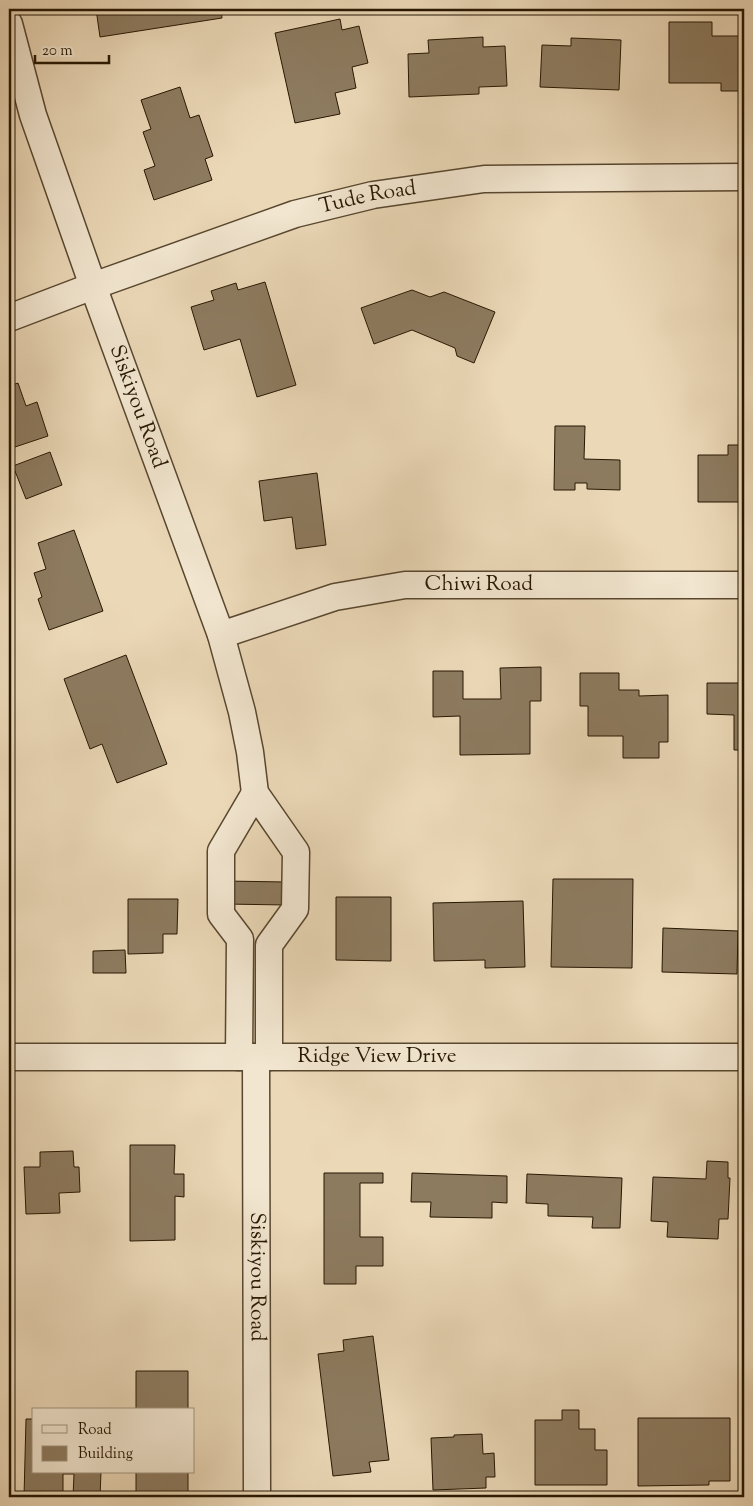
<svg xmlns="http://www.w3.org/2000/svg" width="753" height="1506" viewBox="0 0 753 1506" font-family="'Sorts Mill Goudy',serif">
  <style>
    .building { fill: #8d7b60; stroke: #271702 }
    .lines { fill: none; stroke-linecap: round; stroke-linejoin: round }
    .street-casing { stroke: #58472f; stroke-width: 29 }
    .street { stroke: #f2e6d0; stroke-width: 26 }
    .labels { text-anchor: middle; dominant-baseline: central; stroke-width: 4; stroke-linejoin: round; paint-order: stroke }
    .street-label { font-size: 21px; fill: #271702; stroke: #f2e6d0 }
  </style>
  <rect width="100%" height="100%" fill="#ebd8b7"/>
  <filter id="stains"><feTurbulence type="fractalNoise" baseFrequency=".004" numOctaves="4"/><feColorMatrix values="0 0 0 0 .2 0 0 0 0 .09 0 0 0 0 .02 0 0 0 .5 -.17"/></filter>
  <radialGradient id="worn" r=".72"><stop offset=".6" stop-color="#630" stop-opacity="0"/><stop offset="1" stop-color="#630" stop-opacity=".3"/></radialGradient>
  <path class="building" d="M96,9H221L222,18L100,37Z
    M340,19L342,30L359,26L368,63L352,67L356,88L335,93L340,114L295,123L275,33Z
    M669,22H712V36H744V91H721V83H669Z
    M483,37V47L505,46L507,86L479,87V94L409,97L408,54L429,53L428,40Z
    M571,38L621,40L619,90L540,87L542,45L571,46Z
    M180,87L190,118L199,115L213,156L205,159L212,180L154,200L144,170L155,166L143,132L151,129L141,100Z
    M265,282L296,385L257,397L240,339L204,350L191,307L214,300L211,291L236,283L238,290Z
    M412,290L430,297L444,292L495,312L474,363L457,356L455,348L412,330L374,344L361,308Z
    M18,383L26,406L37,402L48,436L9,449V386Z
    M555,426H585L584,459L620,460V490L587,489V483H575V490H554Z
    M728,445H744V502H698V455H728Z
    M50,452L62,485L26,499L13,466Z
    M317,473L326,545L296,549L292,517L264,521L259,481Z
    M74,530L103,611L49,630L38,599L42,597L34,573L46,569L38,543Z
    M126,655L167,764L117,783L102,744L90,749L64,679Z
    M742,658H744V750H734V715L707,714V683H742Z
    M541,667V701H530V754L460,755V716L433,717V671H463V699H501L500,668Z
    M580,673H619V690H639V696L668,695V742H659V758H623V736H588V706H580Z
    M553,879H633L632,968L551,967Z
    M224,881L287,882V905L224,904Z
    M336,897H391V961L336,960Z
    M128,899H178L177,934H163V953L128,954Z
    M523,901L525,967L485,968V960L434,961L433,903Z
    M663,928L738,931L737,974L662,972Z
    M125,950L126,973H93V951Z
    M130,1145H175L174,1174H184V1197L175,1196V1240L130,1241Z
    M73,1151L74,1167H79L80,1192L59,1193L60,1213L26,1214L24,1167H40V1152Z
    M707,1161L728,1162V1178H730L728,1219H719L718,1239L667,1237L668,1222L651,1221L653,1177L706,1179Z
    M324,1173H383V1183H360V1237H383V1266H356V1284H324Z
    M412,1173L507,1176V1203L492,1202V1218L430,1217L431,1202H411Z
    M527,1174L622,1178L620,1228H592L593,1217L548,1216V1204L526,1203Z
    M373,1336L389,1460L369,1462L371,1472L333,1476L318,1354L344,1351L343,1340Z
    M136,1371H188V1410H136Z
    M562,1410H579V1429H595V1450H607V1485H535V1420H562Z
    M638,1418H730V1481H709V1485L638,1486Z
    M26,1419H34V1472H101L100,1497H73L74,1474H63V1497H24Z
    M482,1434L483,1454L494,1453L495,1477H486V1488L433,1490L431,1438L454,1437V1435Z
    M136,1472H188V1497H136Z"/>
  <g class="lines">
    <g class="street-casing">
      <g id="street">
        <path id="s1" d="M9,24L33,115L93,286L221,635L242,712L250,752L255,793L296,852L295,909L269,945V1057"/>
        <path id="s2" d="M9,318L93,286L295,214L373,195L484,179L744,177"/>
        <path id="s3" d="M221,635L335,597L405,585H744"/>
        <path id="s4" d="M9,1057H744"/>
        <path d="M239,1057L240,939L221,914V851L255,793"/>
        <path id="s5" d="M256,1057L257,1497"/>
      </g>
    </g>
    <use href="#street" class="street"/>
  </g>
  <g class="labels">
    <g class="street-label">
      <text stroke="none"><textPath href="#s2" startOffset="379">Tude Road</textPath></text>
      <text stroke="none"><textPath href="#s1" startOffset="404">Siskiyou Road</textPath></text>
      <text stroke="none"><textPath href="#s3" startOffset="265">Chiwi Road</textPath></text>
      <text stroke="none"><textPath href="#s4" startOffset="368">Ridge View Drive</textPath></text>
      <text stroke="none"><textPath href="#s5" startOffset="220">Siskiyou Road</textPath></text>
    </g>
  </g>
  <rect width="753" height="1506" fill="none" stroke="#ebd8b7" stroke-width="30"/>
  <rect x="10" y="10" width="733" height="1486" fill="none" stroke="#271702" stroke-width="2.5"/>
  <rect x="15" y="15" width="723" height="1476" fill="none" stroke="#271702"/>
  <rect x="32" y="1408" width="162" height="65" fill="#f2e6d0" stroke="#a1937e"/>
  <rect x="42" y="1425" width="25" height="8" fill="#f2e6d0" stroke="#a1937e"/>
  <text x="78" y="1434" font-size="15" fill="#271702">Road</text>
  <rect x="42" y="1446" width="25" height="15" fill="#8d7b60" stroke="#a1937e"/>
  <text x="78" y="1458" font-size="15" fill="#271702">Building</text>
  <path d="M35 55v8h74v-8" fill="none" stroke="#271702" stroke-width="2.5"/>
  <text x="42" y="55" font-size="15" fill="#271702" stroke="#f2e6d0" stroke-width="4" paint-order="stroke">20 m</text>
  <rect width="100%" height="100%" filter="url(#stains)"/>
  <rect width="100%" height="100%" fill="url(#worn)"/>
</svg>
